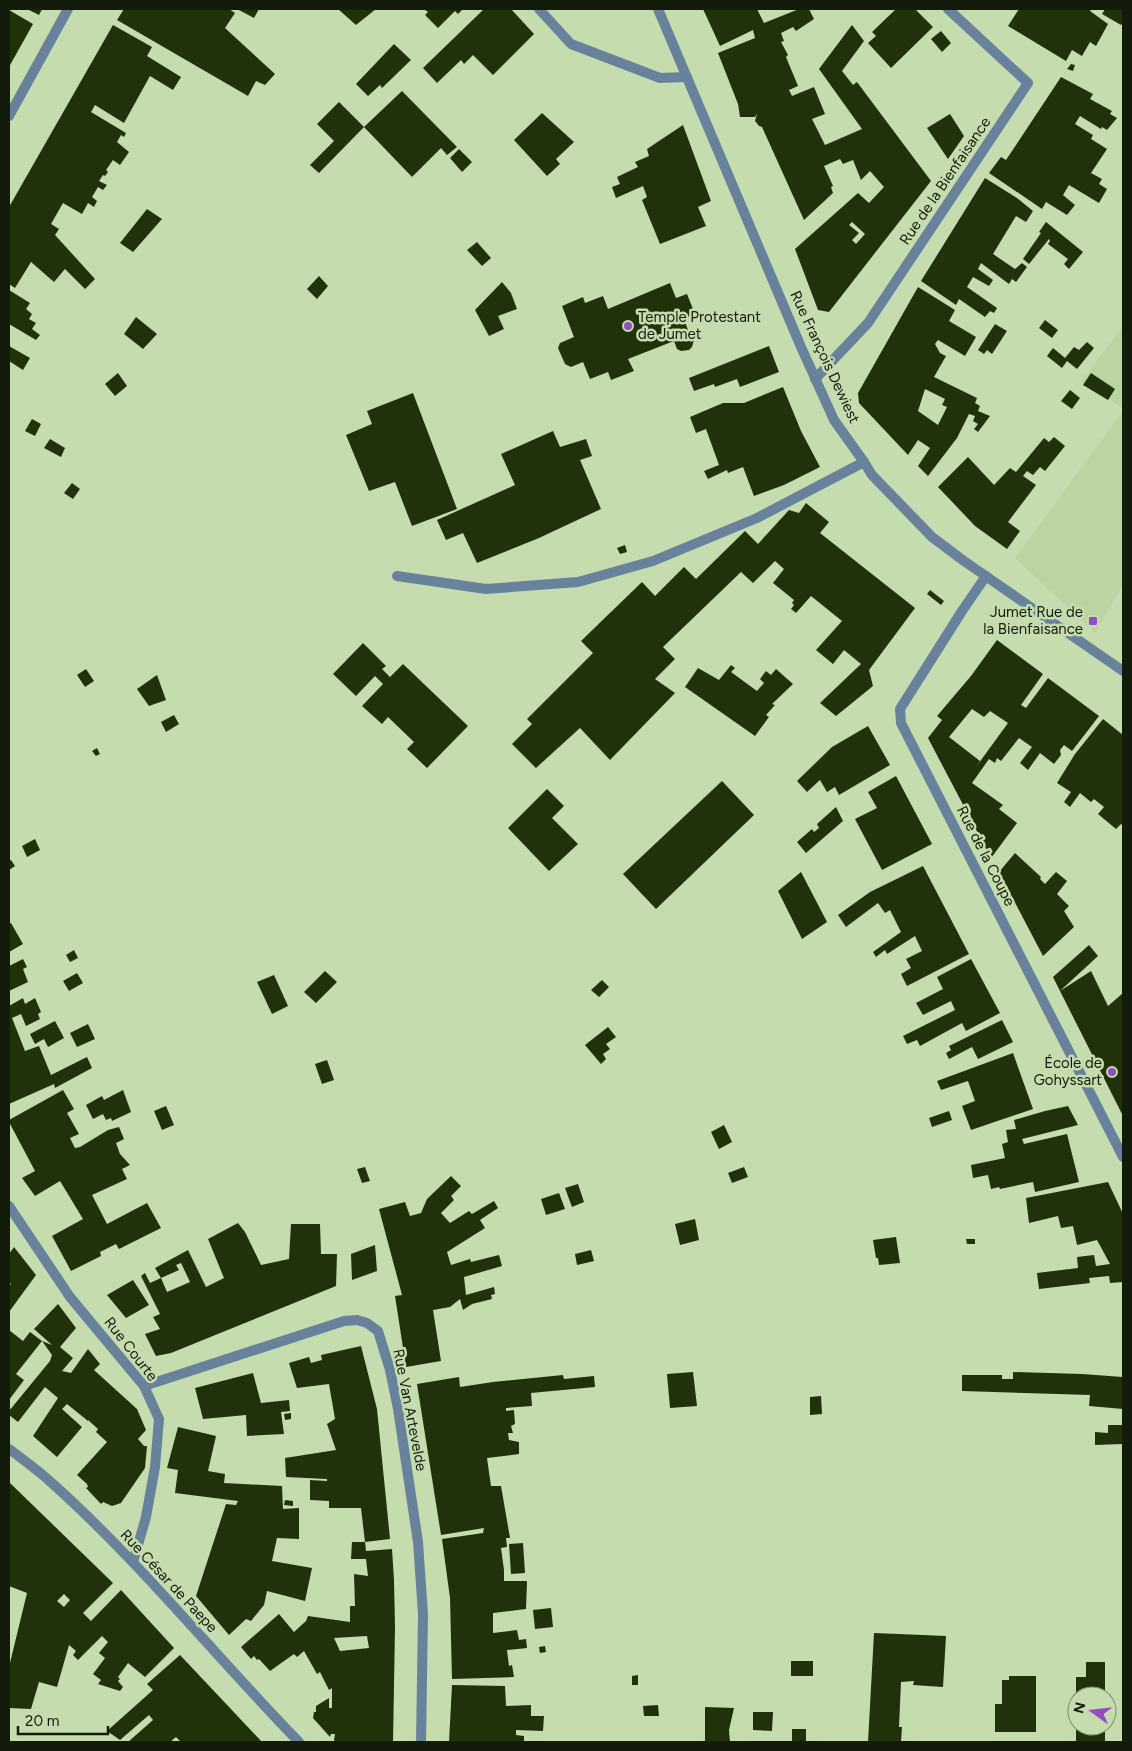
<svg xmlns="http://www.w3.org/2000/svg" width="1132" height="1751" viewBox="0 0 1132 1751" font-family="Figtree,sans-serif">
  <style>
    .built { fill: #bad5a1 }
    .building { fill: #20320a; fill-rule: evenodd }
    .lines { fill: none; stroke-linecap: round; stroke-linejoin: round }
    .service { stroke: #69829c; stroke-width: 10 }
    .minor { stroke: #69829c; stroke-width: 10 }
    .tertiary { stroke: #69829c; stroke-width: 10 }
    .poi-dot { fill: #934dc0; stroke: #c5dcaf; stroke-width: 2 }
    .labels { text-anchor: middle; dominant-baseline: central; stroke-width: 5; stroke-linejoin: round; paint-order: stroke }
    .street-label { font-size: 15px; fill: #131b0a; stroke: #c5dcaf }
    .poi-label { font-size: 15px; fill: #131b0a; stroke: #c5dcaf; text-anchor: end }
  </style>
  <rect width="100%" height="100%" fill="#c5dcaf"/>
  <path class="built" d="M1123,326V408L1081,382Z
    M1123,411V585L1095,633L1015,558Z"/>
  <path class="building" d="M27,9H42L39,15Z
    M124,9H229L235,13L225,28L275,74L265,85L256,81L248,96L117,20Z
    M237,9H259L254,18Z
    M338,9H376L356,25Z
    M424,9H463L458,14L455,11L438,28L425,15L428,12Z
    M484,9H511L534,34L493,75L473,55L464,64L461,60L437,83L423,68Z
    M703,9H757L764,23L799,9H809L814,19L796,31L793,27L781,33L784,41L781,42L788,55L786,57L798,86L789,90L792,96L814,87L825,114L812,119L825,145L862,129L819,69L852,25L864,41L842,71L853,85L857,82L931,181L829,312L818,310L795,249L858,193L869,203L884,187L870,171L861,180L853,160L843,164L840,159L824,166L833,186L831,187L833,193L804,220L762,127L759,126L755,121L757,114L755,117H740L738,104L718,53L755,38L753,30L720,46ZM852,222L865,234L856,244L852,240L859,233L849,225Z
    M896,9H915L933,27L891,68L868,43L876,36L872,32Z
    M1019,9H1091L1090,11L1108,24L1096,46L1090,42L1082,56L1072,50L1066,61L1008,26Z
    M1105,9H1123V22L1121,25L1102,14Z
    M9,10L33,24L9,67Z
    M113,25L152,47L147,56L181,77L173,90L150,76L124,123L95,105L91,112L126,133L124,137L121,135L117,142L129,152L120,165L113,160L106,170L108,172L105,176L103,175L99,181L107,185L103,190L98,187L92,197L97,201L94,207L88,203L82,214L63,203L51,224L59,229L55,235L95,279L85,289L65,269L54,282L31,262L15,288L9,284V207Z
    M941,31L951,43L942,52L931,39Z
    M394,44L411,60L382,88L380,85L368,96L356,84Z
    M1071,64L1075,65L1073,71L1067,69Z
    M1061,77L1093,94L1090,99L1112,111L1110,114L1117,118L1107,130L1102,127L1101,129L1080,116L1075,124L1093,135L1091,139L1107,149L1091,173L1102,179L1099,184L1107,189L1099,203L1069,185L1063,195L1075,205L1067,215L1046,202L1042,209L989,173L1001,157L1006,160Z
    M402,91L457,147L447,155L441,148L412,177L364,127L319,173L310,165L334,141L317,124L339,102L364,127Z
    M542,113L574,142L556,159L560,164L547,176L514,140Z
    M950,114L964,136L948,159L927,128Z
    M683,125L711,201L698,207L706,226L660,244L642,200L647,197L643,186L616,198L612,187L620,184L617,177L638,167L635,162L649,156L647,149Z
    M459,149L472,162L462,172L450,158Z
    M985,178L1017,198L1033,211L1026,222L1016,216L993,254L1015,269L1022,263L1027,267L1016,282L1012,279L1009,284L981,263L978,269L993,280L989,286L973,277L967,287L997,308L994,313L990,311L985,317L959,299L956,305L921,281Z
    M147,209L162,219L133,252L120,243Z
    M1046,222L1083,252L1069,269L1064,264L1068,259L1048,244L1050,241L1049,239L1029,264L1023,259L1041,233L1039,232Z
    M477,242L491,258L482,266L467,250Z
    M319,276L328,286L317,299L307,289Z
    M502,282L511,293L517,309L498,316L504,329L489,336L475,310Z
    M670,283L676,298L687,294L695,314L684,319L689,333L694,340L692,347L689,350L681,351L677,349L674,341L628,359L634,371L611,380L608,372L590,379L583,362L571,367L565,364L558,348L560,343L574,337L562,306L583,297L585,303L603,296L608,309Z
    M918,287L955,310L949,321L976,337L965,356L938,340L935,344L940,353L946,356L934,377L977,398L975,403L980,406L978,411L990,416L978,432L974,429L978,424L973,421L975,416L969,414L957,438L928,476L918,466L930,448L918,440L908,455L859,403L858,393ZM925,389L945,399L942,405L947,407L938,425L918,411Z
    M9,290L30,303L26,309L32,314L29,319L36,323L32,329L40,335L36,340L9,324Z
    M136,317L157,334L143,349L124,334Z
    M1045,320L1058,330L1052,338L1039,328Z
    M995,324L1007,331L992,354L987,350L984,354L978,350Z
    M1087,342L1094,348L1077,369L1067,361L1062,368L1047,356L1053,348L1065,358L1074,347L1079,350Z
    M9,346L30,358L23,370L9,361Z
    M769,346L779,372L740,387L737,379L715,387L714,384L694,391L689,378Z
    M118,373L127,386L115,396L105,384Z
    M1091,373L1115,389L1108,400L1083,385Z
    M783,387L801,431L820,467L784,485L754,496L743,467L728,473L727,470L708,479L704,471L719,465L706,429L696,433L690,417L723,403H744Z
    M1070,390L1080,398L1072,409L1061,401Z
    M413,393L457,509L412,526L395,482L369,491L346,435L372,424L367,411Z
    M32,419L41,424L35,436L25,431Z
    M553,431L560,447L586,439L592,456L580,460L601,509L539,538L477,563L463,533L446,540L437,520L515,485L501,454Z
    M1054,437L1065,446L1045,471L1040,467L1033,475L1027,471L1023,476L1036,485L1008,522L1020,531L1007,549L975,526L938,487L968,457L994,485L1010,468L1016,472L1044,438L1049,442Z
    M50,439L65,448L61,457L44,448Z
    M72,483L80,489L73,499L64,493Z
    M806,503L829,522L820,533L915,608L869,670L873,686L836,716L820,703L861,664L844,650L833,664L816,650L842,621L811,596L796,613L791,609L794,605L792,603L794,600L773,583L784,569L775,561L753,583L741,572L663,647L675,659L655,679L675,693L610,760L580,728L536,768L512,744L532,724L527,719L593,653L581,641L642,582L655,596L684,567L696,579L745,531L758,544L789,510L799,513Z
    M625,545L627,552L620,554L617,548Z
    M930,590L944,601L941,605L927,594Z
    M997,640L1043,674L1021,705L1026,708L1048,678L1099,716L1072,751L1064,745L1060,750L1061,755L1054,764L1040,753L1028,770L1020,763L1032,747L1019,738L1001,761L997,758L995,763L989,759L972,783L1003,805L999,809L1017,823L991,858L928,738L942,720L937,716L971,676ZM972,709L984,717L990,711L1008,723L976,767L980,761L949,737Z
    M363,643L386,666L382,669L390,677L403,664L468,726L427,768L407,749L414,742L388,717L382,724L362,706L383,684L375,676L356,696L333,674Z
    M731,665L735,668L731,672L757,691L764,683L760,679L766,671L771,675L776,669L793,684L772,704L775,705L766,715L769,717L755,736L685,687L698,668L719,680Z
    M86,669L94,681L85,687L77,675Z
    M157,675L166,700L149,706L137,689Z
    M174,715L179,724L166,732L161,722Z
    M1103,719L1123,735V826L1121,824L1116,829L1098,814L1104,807L1094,799L1091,802L1080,793L1070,807L1064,802L1071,792L1057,783L1075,754Z
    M868,726L890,765L839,795L835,787L827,792L820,780L807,792L797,781L832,747Z
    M97,748L100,754L96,756L92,751Z
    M896,776L932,844L882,870L855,819L877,808L868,792Z
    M722,781L754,815L656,909L623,874Z
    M547,789L564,806L552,818L578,844L549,871L508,828Z
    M836,807L843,821L806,853L797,842L812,829L814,832L819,828L817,824Z
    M35,839L40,850L27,857L22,846Z
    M1015,853L1041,877L1040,879L1045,884L1056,872L1067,881L1057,894L1069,906L1064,911L1074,927L1043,956L999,872Z
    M11,860L15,866L9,870V861Z
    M923,866L969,954L907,986L901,974L911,968L906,959L922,951L915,936L887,954L885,950L876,957L873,952L901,932L890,910L885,913L878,903L846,927L838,915L870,892Z
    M801,872L827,922L802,939L778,891Z
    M11,923L23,944L9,952V924Z
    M1089,945L1098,956L1060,991L1053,977Z
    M74,950L78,958L70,962L66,955Z
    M23,959L27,967L23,969L28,982L9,991V966Z
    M971,959L1000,1013L966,1031L962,1023L920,1046L917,1040L907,1044L903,1036L955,1010L951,1001L923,1015L916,1003L943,989L937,977Z
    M325,971L337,982L316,1003L304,992Z
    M1091,971L1108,1006L1123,993V1116L1060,991Z
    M77,973L83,983L69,991L63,981Z
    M274,975L288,1006L272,1014L257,982Z
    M602,980L609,987L599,997L591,990Z
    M23,998L25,1004L35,998L41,1012L38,1014L40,1019L26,1026L21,1014L12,1018L25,1051L39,1046L51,1075L87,1057L92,1068L55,1088L54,1084L9,1104V1006Z
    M1002,1020L1013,1042L978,1059L972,1047L949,1059L946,1053L951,1050L949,1046Z
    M55,1021L64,1038L48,1047L44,1039L35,1044L30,1034Z
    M88,1024L95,1039L77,1047L70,1033Z
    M608,1027L616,1037L606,1044L610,1049L603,1054L606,1059L601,1064L585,1045Z
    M1013,1053L1033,1109L971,1130L962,1106L975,1101L968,1081L941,1090L937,1081Z
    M327,1060L334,1080L322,1084L315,1064Z
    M63,1090L74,1109L67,1113L79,1134L70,1138L75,1148L80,1147L108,1130L119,1127L124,1139L116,1143L120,1154L130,1165L122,1169L127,1179L92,1195L107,1224L147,1203L161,1228L119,1249L116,1244L100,1252L101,1256L71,1271L52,1236L83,1219L60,1181L35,1196L22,1178L35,1171L9,1122V1120Z
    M123,1090L131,1112L112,1121L111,1118L106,1120L103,1114L93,1119L86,1105L102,1096L104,1100Z
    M166,1106L174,1125L162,1130L154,1111Z
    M1068,1106L1078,1125L1022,1139L1024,1144L1067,1134L1079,1182L1035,1192L1033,1182L1000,1189L999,1187L991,1189L988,1175L973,1178L971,1165L1005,1158L1002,1144L1008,1142L1006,1130L1016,1129L1014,1120L1045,1111Z
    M949,1111L952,1120L932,1127L929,1118Z
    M724,1125L732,1142L719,1149L711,1132Z
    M365,1167L370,1181L362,1183L357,1169Z
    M744,1167L748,1177L732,1183L728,1173Z
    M451,1176L461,1186L451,1196L454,1200L441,1213L450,1223L469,1211L472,1214L494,1201L498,1208L480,1220L485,1228L447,1252L451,1265L470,1259L471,1262L499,1255L502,1266L464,1277L466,1295L494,1287L495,1294L491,1295L492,1299L472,1304L463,1310L460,1299L450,1307L433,1310L441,1361L406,1367L395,1296L402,1295L379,1209L405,1202L410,1216L421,1213L427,1199Z
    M1108,1182L1123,1214V1282L1110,1283L1109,1276L1089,1278L1090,1283L1039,1289L1037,1273L1078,1268L1077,1257L1094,1255L1096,1266L1110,1264L1097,1240L1077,1245L1073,1226L1061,1228L1058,1216L1029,1223L1026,1198Z
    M578,1184L584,1202L572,1207L565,1188Z
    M559,1193L565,1209L546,1215L541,1199Z
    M695,1219L699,1240L680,1245L675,1224Z
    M238,1223L245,1232L261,1265L289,1259L291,1224H320L321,1254H337L336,1286L171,1353L156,1356L145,1334L160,1329L153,1317L160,1314L141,1276L145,1273L150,1283L161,1278L167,1292L190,1282L181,1263L176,1265L179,1270L161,1278L155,1268L188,1250L206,1287L224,1278L208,1239Z
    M896,1237L900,1263L879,1265L878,1258H876L873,1240Z
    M966,1239H975V1244H967Z
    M375,1245L377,1271L352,1280L351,1254Z
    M14,1247L36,1275L9,1312V1287L11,1284L9,1282V1254Z
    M591,1250L594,1261L577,1265L575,1254Z
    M133,1280L149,1305L126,1318L107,1295Z
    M58,1304L76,1328L60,1347L73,1358L62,1371L71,1373L88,1349L100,1364L94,1370L137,1409L146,1430L138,1439L144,1446H147L145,1468L121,1503L112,1506L103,1502L101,1504L86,1488L88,1487L87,1484L77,1475L107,1442L96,1432L98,1429L88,1420V1421L67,1404L62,1409L82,1427L57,1457L33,1436L58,1398L45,1387L18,1422L9,1415V1411L50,1361L52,1355L42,1341L52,1345L34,1329Z
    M9,1330L23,1341L30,1332L42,1341L16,1374L24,1380L9,1400Z
    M361,1346L377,1409L390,1539L365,1542L361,1508H329V1501L310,1500V1480L327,1481V1479L286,1477L285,1458L336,1450L327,1424L335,1419L329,1384L297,1388L289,1363L309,1357L311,1363L322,1360L321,1355Z
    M693,1372L697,1406L670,1408L667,1374Z
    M1013,1372L1082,1374L1123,1377V1409L1089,1406L1090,1395L962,1391V1375H1002V1379H1013Z
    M253,1373L261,1403L289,1400L290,1411L281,1412L284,1434L247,1436L246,1415L203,1419L195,1388Z
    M563,1375L564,1379L594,1376L595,1387L531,1393L532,1406L506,1408V1411L514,1410L515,1424L511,1426L513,1433H508L509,1440L519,1442V1454L487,1458L491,1486H501L510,1538H506L507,1547L501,1548L504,1570V1581H527L526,1609L493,1613V1633L517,1630L519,1640L526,1639L527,1648L507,1650L509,1666L512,1665L514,1677L452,1679L450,1598L442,1539L483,1533L484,1528L441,1535L417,1384L459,1377L460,1387L493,1382Z
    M821,1396L822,1414L810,1415V1397Z
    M291,1413V1419L285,1420L284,1414Z
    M1108,1425H1123V1444L1095,1445V1432L1108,1433Z
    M178,1427L216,1436L208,1471L225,1474L224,1483L282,1486L283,1509L299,1508V1539L277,1538L272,1561L312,1568L305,1601L267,1591L264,1605L251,1621L246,1619L229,1635L196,1596L226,1504L236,1505L238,1501L175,1493L178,1470L167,1468Z
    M9,1482L113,1583L83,1613L91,1621L121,1590L174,1648L145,1677L128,1663L118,1677L120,1679L118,1681L123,1687L120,1691L98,1684L101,1680L93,1674L105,1658L99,1653L108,1642L102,1636L78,1660L73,1655L76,1651L69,1645L57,1687L39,1682L31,1709L9,1708V1667L27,1593L9,1586ZM64,1594L70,1600L64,1607L57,1601Z
    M285,1500L293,1501V1506L284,1505Z
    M352,1542H365L366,1551L392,1549L394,1580L395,1627L393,1742H335L334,1740L335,1734H331L330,1737L313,1718L314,1712H316V1706L329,1698V1708H332V1688L329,1690L320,1672L317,1674L304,1651L297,1657L294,1654L270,1671L259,1659L257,1660L254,1656L251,1659L241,1647L279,1614L294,1632L306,1621L308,1616L350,1622V1606H355L354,1574L368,1576L366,1559H351ZM367,1636L369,1648L340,1651L334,1638Z
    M523,1543L525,1573L511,1574L509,1544Z
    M551,1608L553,1627L535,1629L533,1610Z
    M874,1633L946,1636L943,1687L913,1685L914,1681L901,1682L899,1727H902L901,1742H868Z
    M545,1646L546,1652L540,1653L539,1647Z
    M180,1655L229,1707L262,1742H181L176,1737L170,1742H128L153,1720L149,1715L120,1740L107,1731L153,1690L147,1684Z
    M791,1661H813V1676H791Z
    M1086,1662H1105V1696H1076V1677H1086Z
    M638,1675V1685H632V1676Z
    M1009,1676H1036V1732H995V1704H1002V1680H1009Z
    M452,1685L505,1686L506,1706L531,1705V1716H544L543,1731L516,1730V1735L524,1736V1742H449Z
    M658,1705L659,1716H644L643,1706Z
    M705,1707L734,1708L729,1730L730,1742H705Z
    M753,1712H773L772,1731L753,1730Z
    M1076,1726H1105V1742H1076Z
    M792,1729H806V1742H792Z"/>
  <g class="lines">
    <path class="service" d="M397,576L486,589L578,582L653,561L757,518L864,462"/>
    <path class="minor" d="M539,9L571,44L660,78L687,77
      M815,379L868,323L1028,83L948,9
      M986,576L962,611L900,709L901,723L1123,1157
      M9,1206L70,1297L144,1386L159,1419L155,1467L146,1517L133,1562
      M144,1386L344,1321L357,1320L367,1323L378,1331L390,1370L398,1409L418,1542L423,1614L421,1742"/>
    <path class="tertiary" d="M658,9L801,347L834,420L864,462L872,475L932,537L964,561L1123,671
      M9,116L68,9
      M9,1449C24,1460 39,1471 53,1484C142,1564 216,1657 299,1742"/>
  </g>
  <g class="poi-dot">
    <circle cx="628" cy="326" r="5"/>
    <rect x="1088" y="616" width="10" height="10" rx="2.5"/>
    <circle cx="1112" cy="1072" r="5"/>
  </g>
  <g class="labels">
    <g class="street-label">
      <text transform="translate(945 181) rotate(-56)">Rue de la Bienfaisance</text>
      <text transform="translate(825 357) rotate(65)">Rue François Dewiest</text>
      <text transform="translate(986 856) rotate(63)">Rue de la Coupe</text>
      <text transform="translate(131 1349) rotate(52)">Rue Courte</text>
      <text transform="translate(410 1410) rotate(79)">Rue Van Artevelde</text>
      <text transform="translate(169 1581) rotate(47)">Rue César de Paepe</text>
    </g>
    <g class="poi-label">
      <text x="638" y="317" text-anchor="start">Temple Protestant<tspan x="638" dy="17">de Jumet</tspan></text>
      <text x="1083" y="612">Jumet Rue de<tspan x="1083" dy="17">la Bienfaisance</tspan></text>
      <text x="1102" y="1063">École de<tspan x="1102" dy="17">Gohyssart</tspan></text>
    </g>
  </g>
  <rect width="1132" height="1751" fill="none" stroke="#131b0a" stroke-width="20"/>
  <g transform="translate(1092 1711) rotate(285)"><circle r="24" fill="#c5dcaf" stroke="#7e8f6d"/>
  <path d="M0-4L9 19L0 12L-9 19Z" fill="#934dc0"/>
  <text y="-8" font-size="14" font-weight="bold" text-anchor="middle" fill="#131b0a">N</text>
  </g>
  <path d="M18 1726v8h90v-8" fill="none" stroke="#131b0a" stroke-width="2.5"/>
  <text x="25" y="1726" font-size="15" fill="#131b0a" stroke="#c5dcaf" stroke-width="4" paint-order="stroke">20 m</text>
</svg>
